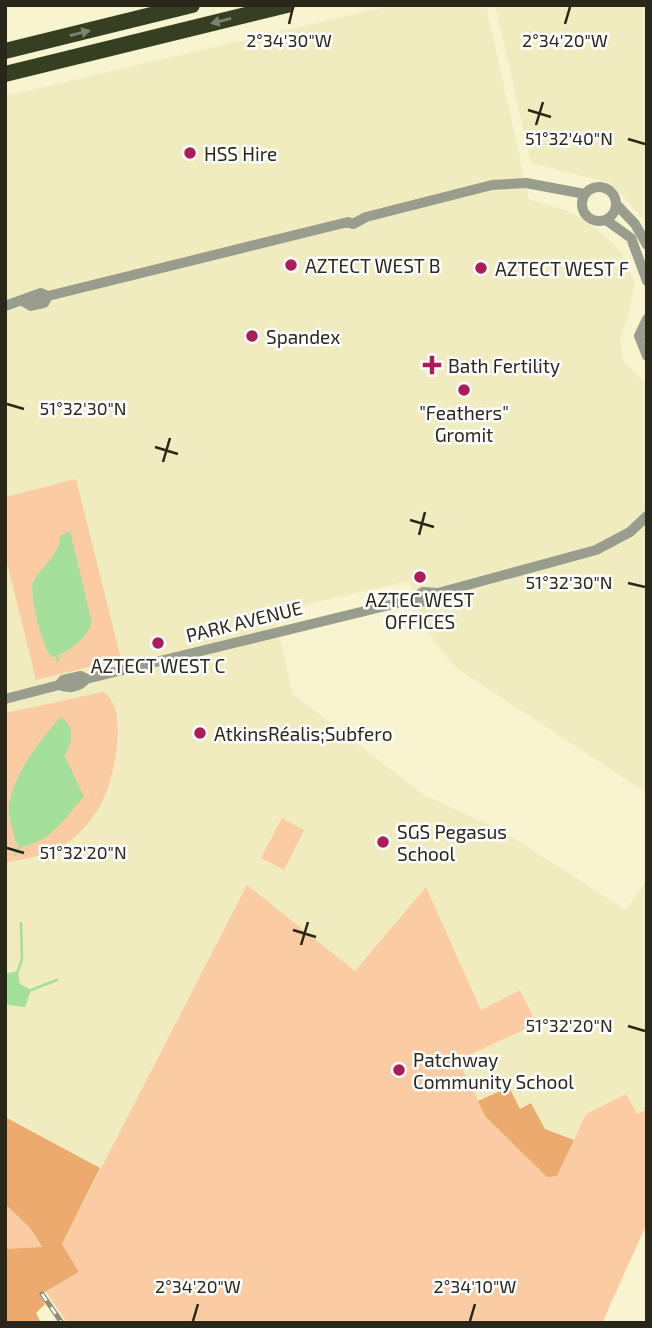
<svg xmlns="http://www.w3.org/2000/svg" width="652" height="1328" viewBox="0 0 652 1328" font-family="'Exo 2',sans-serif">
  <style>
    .built { fill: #f1ecc0 }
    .green { fill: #fbcca3 }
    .forest { fill: #edaa6f }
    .water { fill: #a4df9c }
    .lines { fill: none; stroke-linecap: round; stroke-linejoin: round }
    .stream { stroke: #a4df9c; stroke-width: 2.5 }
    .minor { stroke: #989d8e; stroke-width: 10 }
    .highway { stroke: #373f22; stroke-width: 16 }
    .rail-casing { stroke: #908d74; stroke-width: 5 }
    .rail { stroke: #fff; stroke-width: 2.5; stroke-dasharray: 8; stroke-linecap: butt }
    .oneway { fill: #7d826f }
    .ticks { fill: none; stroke: #292719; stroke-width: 2.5 }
    .poi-dot { fill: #ab1c58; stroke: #fff; stroke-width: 2.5 }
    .labels { text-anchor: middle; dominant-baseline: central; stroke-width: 5; stroke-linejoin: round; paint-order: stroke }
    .poi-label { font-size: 19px; fill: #292719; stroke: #fff; text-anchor: start }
    .street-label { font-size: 19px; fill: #292719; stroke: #fff }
    .ticks-label { font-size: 18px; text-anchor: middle; fill: #292719; stroke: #fff; stroke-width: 5; stroke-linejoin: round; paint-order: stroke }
  </style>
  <rect width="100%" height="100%" fill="#f8f4d0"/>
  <path class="built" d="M393,5H486L529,199L573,213L606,236L623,255L635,283L627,320L620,338L623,360L647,385V793L456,668L424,628L409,581L274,612L293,694L424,795L501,830L626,910L647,879V1223L602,1323H111L62,1244L99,1168L5,1117V96Z
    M495,5H647V223L610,183L531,163Z"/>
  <path class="green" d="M76,479L121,659L36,680L5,555V497Z
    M103,692C130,707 114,775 104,798C99,810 88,824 79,833C58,854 33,857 5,863V713Z
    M282,818L304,830L284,870L261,858Z
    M247,885L355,971L426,887L481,1010L520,990L537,1024L458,1060L486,1116L547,1177L557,1176L586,1114L626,1094L637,1114L647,1109V1223L602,1323H67L46,1292L79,1272L62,1244Z
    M5,1204L30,1228L42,1248L5,1249Z"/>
  <path class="forest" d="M509,1087L520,1109L531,1103L545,1129L574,1140L557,1176L547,1177L485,1116L478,1101Z
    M5,1117L100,1168L62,1244L79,1272L40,1295L45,1304L36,1313L41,1323H5V1249L42,1247L30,1228L5,1204Z"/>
  <path class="water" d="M70,531L92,623C87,638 67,654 52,657C43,650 29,594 33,583C41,565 59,558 60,536Z
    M61,717C76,728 72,744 64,756C72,768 76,782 84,796C66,817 50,843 20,847L16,843C14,832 7,816 9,805C14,773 40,740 61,717Z
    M18,971L20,984L31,990L25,1007L8,1005L5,1001V974Z"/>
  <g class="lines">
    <path class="stream" d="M57,656L58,661
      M15,855L20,847
      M18,971L22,959L21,923
      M31,990L57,980"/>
    <path class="minor" d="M582 204a17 17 0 1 1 34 0a17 17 0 1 1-34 0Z
      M616,204L635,224L647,245
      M606,220L631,238L647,281
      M24,302L31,306L44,303L48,296
      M5,306L41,293L48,296L348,222L353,224L366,217L492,185L526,183L585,194
      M647,319L639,336L647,356
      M410,600L423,592L438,593
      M59,685C68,689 80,687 86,679L410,600C421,604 429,601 438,593L596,550L630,532L647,516
      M5,699L59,685L63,680L81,676L86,679"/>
    <path class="highway" d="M5,51L192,5
      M5,74L287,5"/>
    <g class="rail-casing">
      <path id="rail" d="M42,1294L62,1323"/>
    </g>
    <use href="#rail" class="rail"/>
  </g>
  <defs><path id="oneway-solid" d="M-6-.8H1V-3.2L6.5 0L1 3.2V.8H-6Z" transform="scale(1.75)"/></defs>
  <g class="oneway">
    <use href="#oneway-solid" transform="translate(221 21) rotate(166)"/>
    <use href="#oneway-solid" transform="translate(80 33) rotate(-14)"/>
  </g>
  <path class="ticks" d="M289,24L293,7M565,24L570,7M528,110L551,117M536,125L543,102M628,139L645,144M7,404L24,409M155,447L178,454M163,462L170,438M410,520L434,527M419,535L425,512M628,583L645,587M7,848L24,853M293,930L316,937M301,945L308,922M628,1026L645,1031M193,1321L198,1304M470,1321L475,1304"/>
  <g class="poi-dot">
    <circle cx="190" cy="153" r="7"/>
    <circle cx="291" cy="265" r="7"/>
    <circle cx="481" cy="268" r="7"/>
    <circle cx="252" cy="336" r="7"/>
    <path d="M428.5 354.5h7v7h7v7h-7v7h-7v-7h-7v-7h7z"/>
    <circle cx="464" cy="390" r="7"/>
    <circle cx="420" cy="577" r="7"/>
    <circle cx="158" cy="643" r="7"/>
    <circle cx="200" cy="733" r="7"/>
    <circle cx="383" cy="842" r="7"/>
    <circle cx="399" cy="1070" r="7"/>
  </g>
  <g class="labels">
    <g class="poi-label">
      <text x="204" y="153">HSS Hire</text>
      <text x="305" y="265">AZTECT WEST B</text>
      <text x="495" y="268">AZTECT WEST F</text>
      <text x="266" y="336">Spandex</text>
      <text x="448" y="365">Bath Fertility</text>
      <text x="464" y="412" text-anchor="middle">"Feathers"<tspan x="464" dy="22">Gromit</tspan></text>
      <text x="420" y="599" text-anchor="middle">AZTEC WEST<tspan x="420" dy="22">OFFICES</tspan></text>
      <text x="158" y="665" text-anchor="middle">AZTECT WEST C</text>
      <text x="214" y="733">AtkinsRéalis;Subfero</text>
      <text x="397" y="831">SGS Pegasus<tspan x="397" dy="22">School</tspan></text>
      <text x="413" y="1059">Patchway<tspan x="413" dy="22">Community School</tspan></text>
    </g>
    <g class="street-label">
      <text transform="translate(244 621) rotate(-14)">PARK AVENUE</text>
    </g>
  </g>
  <g class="ticks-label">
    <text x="289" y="47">2°34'30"W</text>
    <text x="565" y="47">2°34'20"W</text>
    <text x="569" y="145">51°32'40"N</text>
    <text x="83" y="415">51°32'30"N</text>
    <text x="569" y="589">51°32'30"N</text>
    <text x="83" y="859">51°32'20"N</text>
    <text x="569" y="1032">51°32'20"N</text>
    <text x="198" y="1293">2°34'20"W</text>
    <text x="475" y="1293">2°34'10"W</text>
  </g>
  <rect width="652" height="1328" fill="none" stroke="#292719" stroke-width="14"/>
</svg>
